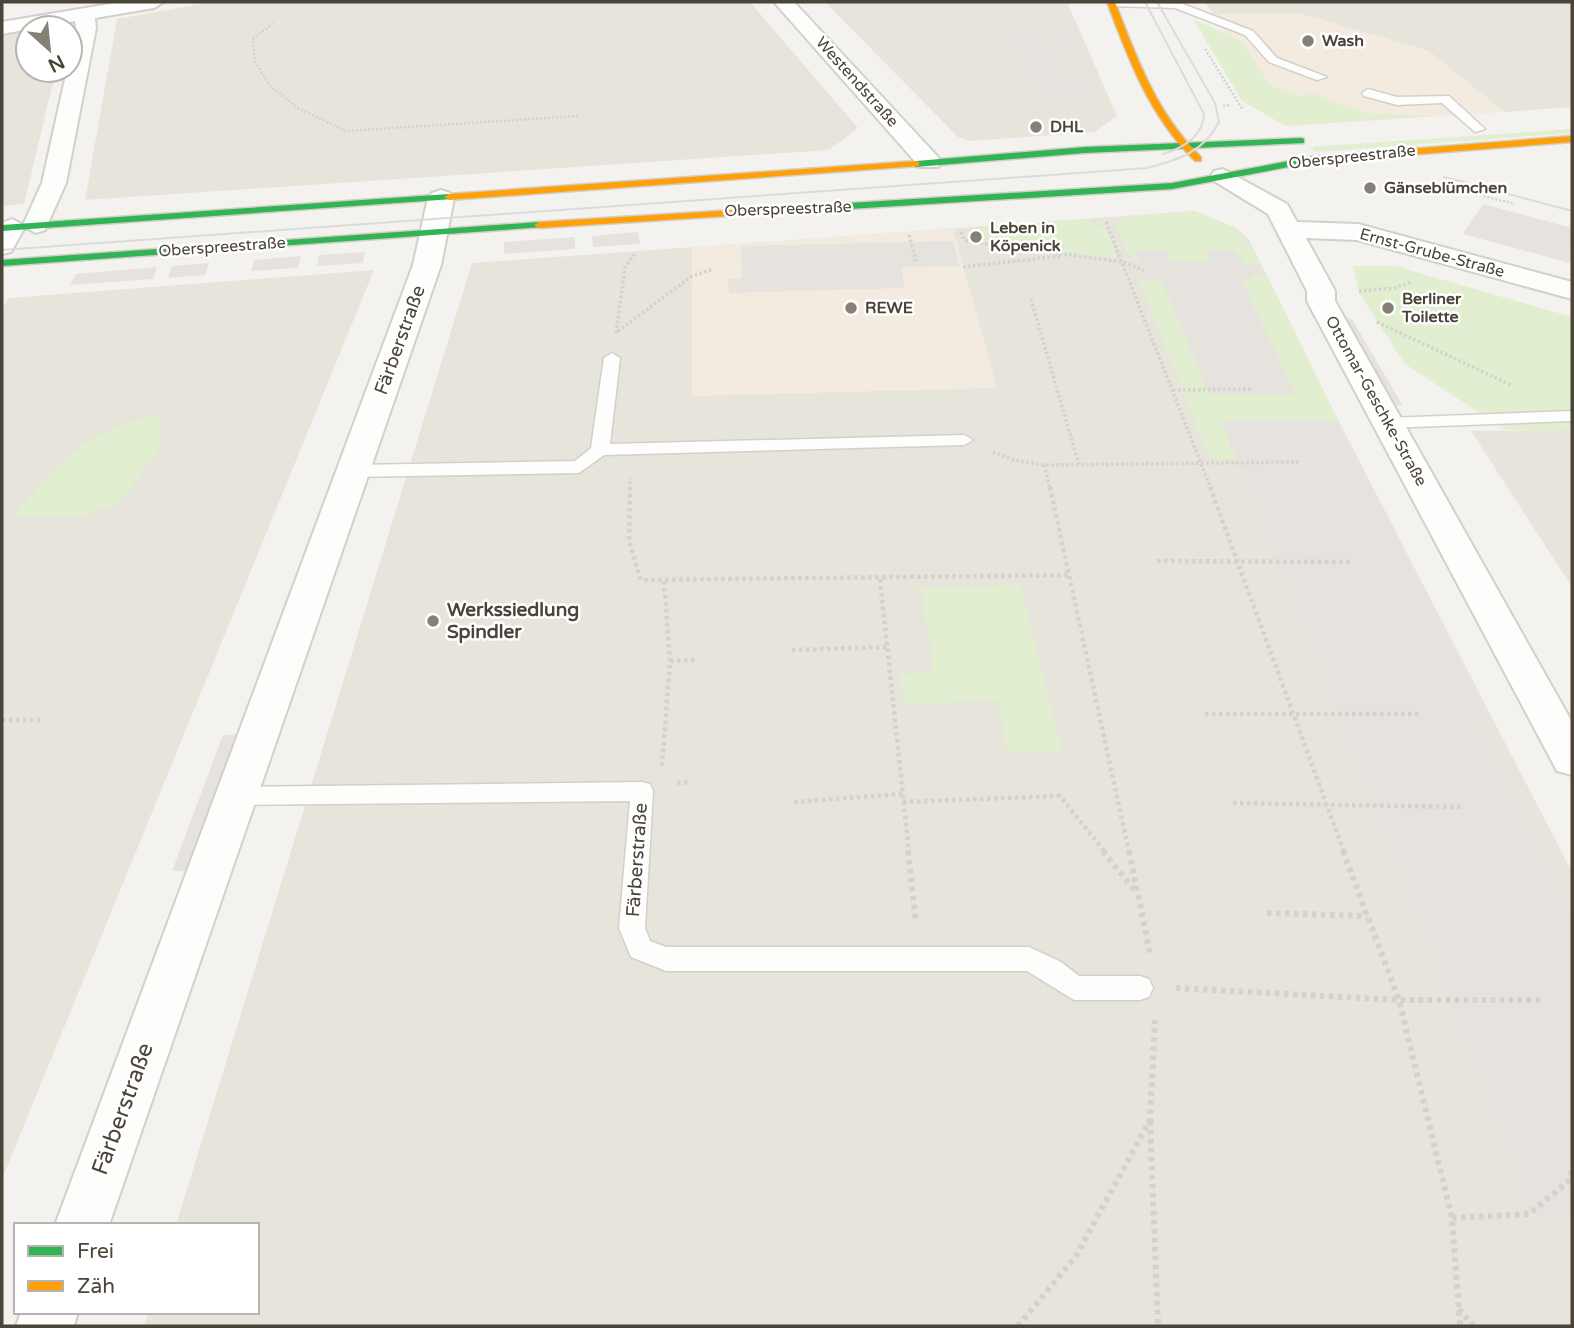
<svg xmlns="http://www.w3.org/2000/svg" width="1574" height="1328" viewBox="0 0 1574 1328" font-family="'Varela Round',sans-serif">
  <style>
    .residential { fill: #e7e4dc }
    .commercial { fill: #f3ebdf }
    .green { fill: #e1eecf }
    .parking { fill: #e6e3df }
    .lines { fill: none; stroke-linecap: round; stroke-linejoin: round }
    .lane-casing { stroke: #d2d0cb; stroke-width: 3 }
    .street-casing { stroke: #d2d0cb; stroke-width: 4 }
    .fast-casing { stroke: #d3cfc5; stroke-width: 3 }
    .slow-casing { stroke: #d3cfc5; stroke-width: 3 }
    .path-far3 { stroke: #d3d2cc; stroke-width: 2.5; stroke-dasharray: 2 2; stroke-linecap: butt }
    .path-far2 { stroke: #d3d2cc; stroke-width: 3.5; stroke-dasharray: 2.5 2.5; stroke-linecap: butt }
    .path-far1 { stroke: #d3d2cc; stroke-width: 4.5; stroke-dasharray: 3.5 3.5; stroke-linecap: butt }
    .path { stroke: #d3d2cc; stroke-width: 6; stroke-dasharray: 4.5 4.5; stroke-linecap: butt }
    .lane { fill: #fdfdfc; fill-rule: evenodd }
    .street { fill: #fdfdfc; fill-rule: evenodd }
    .fast { fill: #30b455; fill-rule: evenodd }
    .slow { fill: #ff9f0a; fill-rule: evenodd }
    .tram { stroke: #dbdbda; stroke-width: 2 }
    .poi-dot { fill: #868178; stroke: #fff; stroke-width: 2.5 }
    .labels { text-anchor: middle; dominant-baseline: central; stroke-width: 5; stroke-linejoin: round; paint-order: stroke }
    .far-poi-label { font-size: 16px; font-weight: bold; fill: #4b4439; stroke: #fff; text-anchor: start }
    .far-street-label { font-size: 16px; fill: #4b4439; stroke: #fff }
    .street-label { font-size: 19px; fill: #4b4439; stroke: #fff }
    .poi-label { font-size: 19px; font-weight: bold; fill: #4b4439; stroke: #fff; text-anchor: start }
    .near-street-label { font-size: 23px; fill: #4b4439; stroke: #fff }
  </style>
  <rect width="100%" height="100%" fill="#f4f2ee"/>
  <path class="residential" d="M212,2H750L858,128L829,150L85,200L117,19Z
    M825,2H1067L1117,116L1095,132L971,141L958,137Z
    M1205,2H1572V107L1505,112L1428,51L1302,14H1213Z
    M28,32V70H56L24,204L2,206V36Z
    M1195,211L1234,227L1248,238L1338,420L1572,872V1326H144L149,1312H257V1225H176L472,263Z
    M374,270L2,1179V307L9,298Z
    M1572,430V587L1471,431Z"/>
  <path class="commercial" d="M1213,14H1302L1429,51L1505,112L1286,126Z
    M953,229L997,388L692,396V247Z"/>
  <path class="green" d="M1193,19L1243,42L1270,85L1301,96L1308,92L1366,113L1435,116L1286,126L1242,101Z
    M1572,129V133L1315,152L1310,147Z
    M1195,211C1232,226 1242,228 1262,265L1244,264L1207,251L1211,262L1170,261L1135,251L1139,260H1131L1117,226L1127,216Z
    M1087,219L1108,232L1117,259L985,241L978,227Z
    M1353,266H1395L1572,317V430H1506L1405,364L1359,293Z
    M1255,275H1267L1338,420H1222L1236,459L1209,458L1139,280L1162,281L1209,394L1295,393L1241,281L1249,280Z
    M160,415L161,447L120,502L81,517L13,516C60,462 87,428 160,415Z
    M1020,585L1062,751L1008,753L997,701L904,704L900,674L934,672L921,588Z"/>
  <path class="parking" d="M1002,26H1069L1072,33H1075L1080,46H1050L1046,40L1027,44L1029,47L1045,45L1063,63L1048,65L1055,71L1070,69L1103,103L1056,108L1009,61L1023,59L1019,54L1004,55L989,41L1004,39Z
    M1483,204L1572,228L1570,263L1463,234Z
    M638,232L640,244L593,247L592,236Z
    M575,237V249L504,254V242Z
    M953,241L960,266L901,267L905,288L729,293L728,279L742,278L741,246Z
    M1234,250L1244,264L1251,266L1255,275L1249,280L1242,281L1295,394H1209L1163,281H1150L1135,250L1166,251L1170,261L1211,262L1206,251Z
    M365,252L363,263L317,266L319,255Z
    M301,256L298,268L251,271L254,260Z
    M209,263L205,275L168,278L172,266Z
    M157,267L153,279L70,285L76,274Z
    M1340,319H1352L1403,406H1390Z
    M1221,420H1338L1491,724H1476L1572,917V1215L1529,1214Z
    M240,734L190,871H172L223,735Z"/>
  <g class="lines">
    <g class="lane-casing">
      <path id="lane" d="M1108,2L1183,4L1253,31L1277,58L1327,77L1317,80L1269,62L1245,35L1175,8L1112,6Z
        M1368,89L1397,97L1449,96L1485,129L1475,132L1442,103L1397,105L1364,96L1362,93Z
        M612,353L620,358L610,444L964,435L973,440L964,445L604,455L579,473L353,477L344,471L353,465L575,461L591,448L604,358Z
        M1572,411V421L1387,428L1378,423L1387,418Z
        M642,782L650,784L653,791L645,928L650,941L666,947H1029L1061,962L1079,976H1140L1149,979L1153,988L1149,997L1140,1000H1074L1027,971H666L631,957L619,928L630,801L237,805L229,803L225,796L229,789L237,787Z"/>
    </g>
    <g class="street-casing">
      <path id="street" d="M121,2H164L154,8L95,18L96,28L66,183L45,230L36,233L25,227L11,252L2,254V223L12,219L23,225L42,183L67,70H70L76,28L75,21L2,34V22Z
        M774,2H794L938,157L941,162L938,167H920Z
        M1223,169L1287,204L1297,222L1358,224L1572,282V299L1357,240L1306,238L1335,291V301L1572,722V775L1557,771L1307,301V291L1268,214L1214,181L1211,176L1214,171Z
        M441,190L450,193L454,198L441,265L109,1225H55L413,265L428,198L432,193Z
        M21,1312H78L74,1326H16Z"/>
    </g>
    <g class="fast-casing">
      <path id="fast" d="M1301,138L1304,139V143L1085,153L916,167L911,164L916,161L1085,147Z
        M1370,152L1373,153V157L1310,163L1172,189L833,210L828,207L833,204L1172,183L1310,157Z
        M449,194L454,197L453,199L2,231V225Z
        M539,222L543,223V227L2,266V260Z"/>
    </g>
    <g class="slow-casing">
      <path id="slow" d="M1107,2H1115C1137,59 1157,114 1201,157V161H1195C1149,116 1129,60 1107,2Z
        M1572,136V142L1370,158L1365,155L1370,152Z
        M916,161L919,162V166L449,200L444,197L449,194Z
        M833,204L838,207L837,209L539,228L534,225L539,222Z"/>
    </g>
    <path class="path-far3" d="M273,23L253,39L255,61L269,85L298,108L346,131L578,116
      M1205,49L1243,110
      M1223,106L1231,105
      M1441,185L1515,204"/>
    <path class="path-far2" d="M1106,222L1211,489
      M961,232L965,241L1123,262L1144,270
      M909,235L916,261
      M963,267L1061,256
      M1359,291L1394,288L1412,282
      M1031,299L1079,465
      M1377,322L1511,385
      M618,331L692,276L713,269
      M616,333L625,268L636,252
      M1173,390L1252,389
      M993,452L1014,460L1044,465L1301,462
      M1044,465L1050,489
      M630,489V478"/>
    <path class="path-far1" d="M630,487L629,541L641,580L1071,575
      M1050,487L1129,852
      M1210,487L1344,852
      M1157,561L1352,562
      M880,579L909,852
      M792,650L887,647
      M670,661L696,660
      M1205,714H1422
      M2,720H44
      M662,766L670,661L664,580
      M677,783L690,782
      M794,802L902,794
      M903,802L1060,796L1105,852
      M1233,803L1461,807"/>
    <path class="path" d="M908,851L916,923
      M1103,851L1136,892
      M1129,851L1150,953
      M1343,851L1399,1000L1452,1218L1460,1326
      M1267,913L1367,916
      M1176,988L1399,1000H1544
      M1150,1121L1158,1326
      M1452,1218L1529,1214L1570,1180L1572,1169
      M1459,1309L1473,1326
      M1018,1326L1076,1256L1150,1120L1155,1020"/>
    <use href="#lane" class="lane"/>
    <use href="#street" class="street"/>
    <use href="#fast" class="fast"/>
    <use href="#slow" class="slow"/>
    <path class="tram" d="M1145,2L1204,114C1203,137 1183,148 1163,154
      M1444,177L1572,211
      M2,250L1147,168C1178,160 1204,152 1219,122L1215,103L1157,2"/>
  </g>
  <g class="poi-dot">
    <circle cx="1308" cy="41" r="7"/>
    <circle cx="1036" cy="127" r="7"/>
    <circle cx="1370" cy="188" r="7"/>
    <circle cx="976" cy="237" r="7"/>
    <circle cx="851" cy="308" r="7"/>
    <circle cx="1388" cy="308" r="7"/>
    <circle cx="433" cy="621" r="7"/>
  </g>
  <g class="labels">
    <g class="far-poi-label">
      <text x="1322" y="41">Wash</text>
      <text x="1050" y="127">DHL</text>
      <text x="1384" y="188">Gänseblümchen</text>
      <text x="990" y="228">Leben in<tspan x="990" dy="18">Köpenick</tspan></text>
      <text x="1402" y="299">Berliner<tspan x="1402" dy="18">Toilette</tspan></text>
      <text x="865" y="308">REWE</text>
    </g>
    <g class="far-street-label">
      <text transform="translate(857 82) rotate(48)">Westendstraße</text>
      <text transform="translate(1352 157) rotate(-6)">Oberspreestraße</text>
      <text transform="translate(788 209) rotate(-2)">Oberspreestraße</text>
      <text transform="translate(222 247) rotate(-4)">Oberspreestraße</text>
      <text transform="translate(1432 253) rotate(15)">Ernst-Grube-Straße</text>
      <text transform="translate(1376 401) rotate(61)">Ottomar-Geschke-Straße</text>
    </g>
    <g class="street-label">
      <text transform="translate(400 340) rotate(-70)">Färberstraße</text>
      <text transform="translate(637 860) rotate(-86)">Färberstraße</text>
    </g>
    <g class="poi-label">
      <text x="447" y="610">Werkssiedlung<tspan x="447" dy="22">Spindler</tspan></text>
    </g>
    <g class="near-street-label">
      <text transform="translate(123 1109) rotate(-70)">Färberstraße</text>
    </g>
  </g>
  <rect width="1574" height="1328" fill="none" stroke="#4b4439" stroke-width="7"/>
  <rect x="14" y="1223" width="245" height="91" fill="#ffffff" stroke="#b7b4b0" stroke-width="2"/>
  <rect x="28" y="1246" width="35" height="10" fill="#30b455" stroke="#b7b4b0" stroke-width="2"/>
  <text x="77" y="1258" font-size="21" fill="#4b4439">Frei</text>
  <rect x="28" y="1281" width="35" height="10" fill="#ff9f0a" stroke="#b7b4b0" stroke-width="2"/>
  <text x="77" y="1293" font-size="21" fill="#4b4439">Zäh</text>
  <g transform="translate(49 49) rotate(153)"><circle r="33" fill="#ffffff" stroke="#b7b4b0" stroke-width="2"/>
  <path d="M0-5L12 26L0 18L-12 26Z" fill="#868178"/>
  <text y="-10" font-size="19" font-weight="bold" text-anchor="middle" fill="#4b4439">N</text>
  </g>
</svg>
